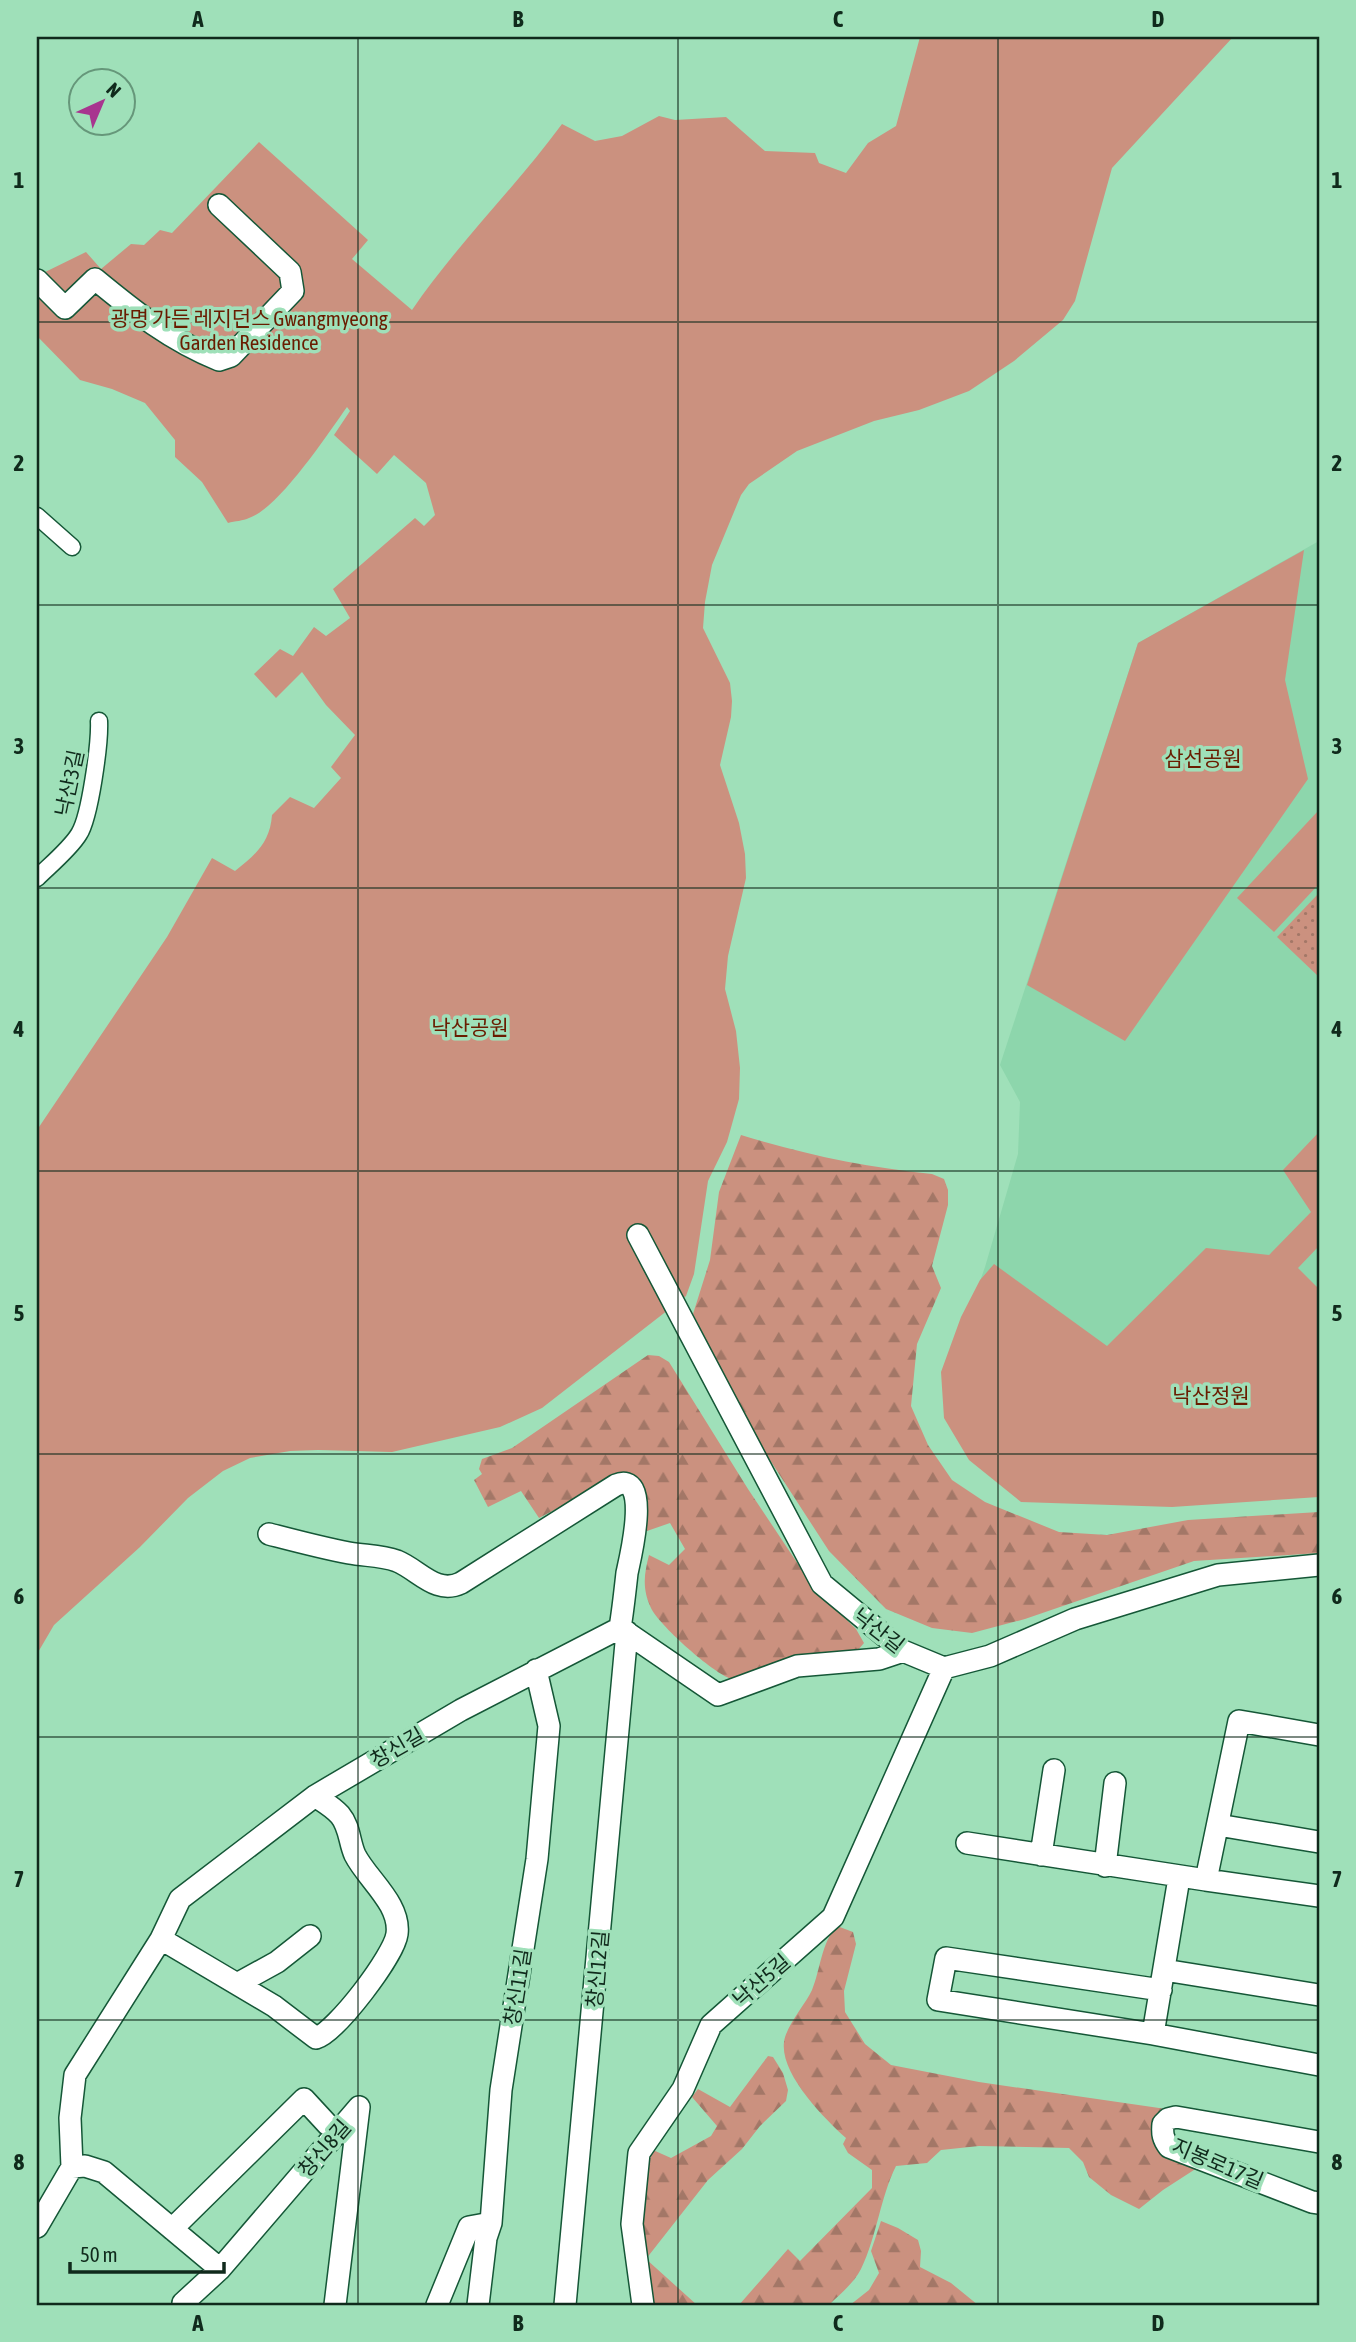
<svg xmlns="http://www.w3.org/2000/svg" width="1356" height="2342" viewBox="0 0 1356 2342" font-family="'Asap Condensed','Noto Sans KR',sans-serif">
  <style>
    .built { fill: #8dd6ac }
    .grass { fill: url(#grass-dots) }
    .forest { fill: url(#forest-firs) }
    .green { fill: #cb917f }
    .lines { fill: none; stroke-linecap: round; stroke-linejoin: round }
    .pedestrian-casing { stroke: #155737; stroke-width: 19 }
    .minor-casing { stroke: #155737; stroke-width: 24 }
    .pedestrian { stroke: #fff; stroke-width: 16 }
    .minor { stroke: #fff; stroke-width: 21 }
    .grid { fill: none; stroke: #102a1c; stroke-width: 2; stroke-opacity: 0.55 }
    .labels { text-anchor: middle; dominant-baseline: central; stroke-width: 7; stroke-linejoin: round; paint-order: stroke }
    .park-label { font-size: 21px; fill: #691c00; stroke: #9fe0b9 }
    .street-label { font-size: 21px; fill: #102a1c; stroke: #9fe0b9 }
    .neatline { fill: none; stroke: #102a1c; stroke-width: 2.5 }
    .grid-label { font-size: 23px; text-anchor: middle; font-weight: bold; fill: #102a1c }
  </style>
  <defs>
    <pattern id="grass-dots" width="8" height="8" patternUnits="userSpaceOnUse" patternTransform="scale(1.75)"><rect width="8" height="8" fill="#cb917f"/><path d="M2 2h.1M6 6h.1" fill="none" stroke="#a37767" stroke-width="1.8" stroke-linecap="round"/></pattern>
    <pattern id="forest-firs" width="22" height="20" patternUnits="userSpaceOnUse" patternTransform="scale(1.75)"><rect width="22" height="20" fill="#cb917f"/><path d="M5 1l3.5 6h-7zM16 11l3.5 6h-7z" fill="#a37767"/></pattern>
  </defs>
  <rect width="100%" height="100%" fill="#9fe0b9"/>
  <path class="built" d="M1319,541V1493L948,1372L985,1267L1018,1154L1020,1102L1000,1065L1138,643Z"/>
  <path class="grass" d="M1319,893V977L1277,937Z"/>
  <path class="forest" d="M741,1135C806,1155 865,1167 932,1174L944,1179L948,1190V1205L932,1266L941,1288L917,1344L911,1406L928,1445L952,1480L985,1502L1059,1532L1107,1535L1188,1520L1319,1512V1553L1194,1561L1025,1619L972,1633L932,1628L886,1609L829,1551L759,1443L693,1314L710,1260L719,1192Z
    M648,1355L659,1356L669,1362L748,1489L814,1588L856,1629L864,1643L852,1657L743,1680C738,1680 731,1680 727,1677C709,1669 659,1625 651,1608C642,1589 644,1574 649,1555L669,1565L685,1549L670,1523L647,1531L645,1495L636,1477L619,1476L539,1518L521,1491L488,1507L474,1480L482,1474L479,1469L482,1459L512,1448Z
    M837,1926L853,1932L856,1944L844,1991L845,2012L865,2044L891,2065L979,2082L1166,2109L1155,2123L1152,2140L1161,2154L1197,2168L1163,2190L1139,2209L1111,2195L1089,2177L1083,2162L1069,2148L979,2146L941,2150L927,2163L896,2166C880,2198 877,2236 861,2269C854,2283 840,2294 829,2305H739L788,2249L800,2261L872,2188V2170L848,2153L843,2144L846,2138C824,2118 780,2074 784,2042C786,2026 805,2005 812,1990C821,1968 821,1943 837,1926Z
    M768,2056L773,2057L783,2073L788,2090L786,2101L760,2126L742,2149L708,2180L646,2259L697,2305H636L644,2161L653,2150L671,2158L711,2136L717,2126L692,2097L698,2089L730,2107Z
    M881,2221L898,2228L918,2240L921,2251L920,2267L951,2283L978,2305H850L869,2290L879,2273L871,2251Z"/>
  <path class="green" d="M920,37H1233L1112,168L1075,301L1063,320L1014,361L969,391L919,410L874,421L797,451L749,484L741,495L712,565L705,602L703,628L730,683L732,701L731,717L720,765L739,823L745,854L746,878L728,956L725,989L736,1031L740,1068L739,1099L727,1142L708,1181L694,1274L686,1296L542,1408L500,1427L392,1452L318,1450L290,1451L250,1458L223,1471L188,1498L140,1547L54,1625L37,1654V1130L167,937L212,858L235,871C255,855 270,843 272,815L290,797L314,808L341,778L331,767L355,735L326,705L302,672L276,698L254,674L280,649L293,656L314,627L326,636L350,618L333,589L415,518L424,526L435,515L426,483L394,455L377,474L334,435L350,411L347,407C327,435 279,508 249,518C243,521 235,521 228,523L202,482L175,457V440L145,403L112,389L80,380L37,336V276L86,252L101,269L131,244L144,245L160,230L172,233L259,142L368,240L352,259L412,310C457,244 515,188 562,124L595,141L622,136L659,116L675,120L726,117L765,151L815,153L819,163L846,173L868,143L896,126Z
    M1304,550L1285,680L1308,779L1125,1041L1027,985L1138,643Z
    M1318,811L1319,884L1274,932L1237,898Z
    M1319,1132V1246L1298,1268L1319,1289V1497L1172,1507L1021,1502L969,1460L944,1418L941,1372L961,1317L980,1280L994,1264L1107,1346L1206,1248L1269,1255L1311,1212L1283,1170Z"/>
  <g class="lines">
    <g class="pedestrian-casing">
      <path id="pedestrian" d="M37,516L72,547
        M37,878C49,866 70,849 79,834C90,817 100,743 99,721"/>
    </g>
    <g class="minor-casing">
      <path id="minor" d="M37,280L65,308L95,279C135,312 170,340 219,360L231,356L293,291L290,272L219,205
        M638,1235L822,1584L903,1651L944,1668L990,1656L1075,1619L1218,1575L1319,1565
        M269,1534C296,1541 322,1548 349,1553C366,1556 381,1555 397,1561C419,1570 436,1595 461,1583L616,1485C652,1470 630,1559 627,1573C625,1591 623,1610 620,1628
        M1218,1825L1319,1842
        M967,1843L1206,1880L1239,1721L1319,1735
        M1041,1855L1054,1770
        M1105,1866L1115,1783
        M1179,1878L1153,2034L1319,2065
        M1206,1880L1319,1896
        M161,1939L274,2006L316,2038C336,2032 394,1956 397,1934C401,1904 367,1879 355,1855C349,1842 350,1827 340,1815C333,1807 324,1802 315,1796
        M1164,1970L1319,1995
        M237,1984L277,1962L310,1936
        M1153,2034L938,2000L946,1958L1161,1990
        M1319,2142L1176,2117L1168,2119L1163,2124C1162,2134 1163,2139 1169,2147L1312,2202L1319,2203
        M72,2167L85,2166L104,2172L220,2269
        M37,2227L72,2167L70,2118L75,2075L161,1939L180,1899L315,1796L461,1710L620,1628L718,1695L797,1666L879,1659L903,1651
        M172,2229L304,2099L328,2125
        M185,2305L183,2303L220,2269L359,2107
        M335,2305L359,2107
        M437,2305L469,2227L491,2223
        M478,2305L486,2238L491,2223L501,2090L537,1859L549,1726L536,1670
        M565,2305L627,1632
        M643,2305L632,2224L639,2153L683,2089L711,2025L833,1917L944,1668"/>
    </g>
    <use href="#pedestrian" class="pedestrian"/>
    <use href="#minor" class="minor"/>
  </g>
  <path class="grid" d="M358,37V2305M678,37V2305M998,37V2305M37,322H1319M37,605H1319M37,888H1319M37,1171H1319M37,1454H1319M37,1737H1319M37,2020H1319"/>
  <g class="labels">
    <g class="park-label">
      <text x="249" y="318">광명 가든 레지던스 Gwangmyeong<tspan x="249" dy="24">Garden Residence</tspan></text>
      <text x="1203" y="758">삼선공원</text>
      <text x="470" y="1027">낙산공원</text>
      <text x="1211" y="1395">낙산정원</text>
    </g>
    <g class="street-label">
      <text transform="translate(69 783) rotate(-78)">낙산3길</text>
      <text transform="translate(879 1630) rotate(38)">낙산길</text>
      <text transform="translate(397 1747) rotate(-30)">창신길</text>
      <text transform="translate(597 1969) rotate(-85)">창신12길</text>
      <text transform="translate(761 1980) rotate(-41)">낙산5길</text>
      <text transform="translate(517 1987) rotate(-81)">창신11길</text>
      <text transform="translate(324 2148) rotate(-49)">창신8길</text>
      <text transform="translate(1218 2163) rotate(23)">지봉로17길</text>
    </g>
  </g>
  <rect width="1356" height="2342" fill="none" stroke="#9fe0b9" stroke-width="77"/>
  <g transform="translate(102 102) rotate(44)"><circle r="33" fill="#9fe0b9" stroke="#66977a" stroke-width="2"/>
  <path d="M0-5L12 26L0 18L-12 26Z" fill="#a8358f"/>
  <text y="-10" font-size="19" font-weight="bold" text-anchor="middle" fill="#102a1c">N</text>
  </g>
  <path d="M70 2262v10h154v-10" fill="none" stroke="#102a1c" stroke-width="3.5"/>
  <text x="80" y="2262" font-size="21" fill="#102a1c" stroke="#9fe0b9" stroke-width="5" paint-order="stroke">50 m</text>
  <rect x="38" y="38" width="1280" height="2266" class="neatline"/>
  <g class="grid-label">
    <text x="198" y="27">A</text>
    <text x="518" y="27">B</text>
    <text x="838" y="27">C</text>
    <text x="1158" y="27">D</text>
    <text x="19" y="188">1</text>
    <text x="1337" y="188">1</text>
    <text x="19" y="471">2</text>
    <text x="1337" y="471">2</text>
    <text x="19" y="754">3</text>
    <text x="1337" y="754">3</text>
    <text x="19" y="1037">4</text>
    <text x="1337" y="1037">4</text>
    <text x="19" y="1321">5</text>
    <text x="1337" y="1321">5</text>
    <text x="19" y="1604">6</text>
    <text x="1337" y="1604">6</text>
    <text x="19" y="1887">7</text>
    <text x="1337" y="1887">7</text>
    <text x="19" y="2170">8</text>
    <text x="1337" y="2170">8</text>
    <text x="198" y="2331">A</text>
    <text x="518" y="2331">B</text>
    <text x="838" y="2331">C</text>
    <text x="1158" y="2331">D</text>
  </g>
</svg>
